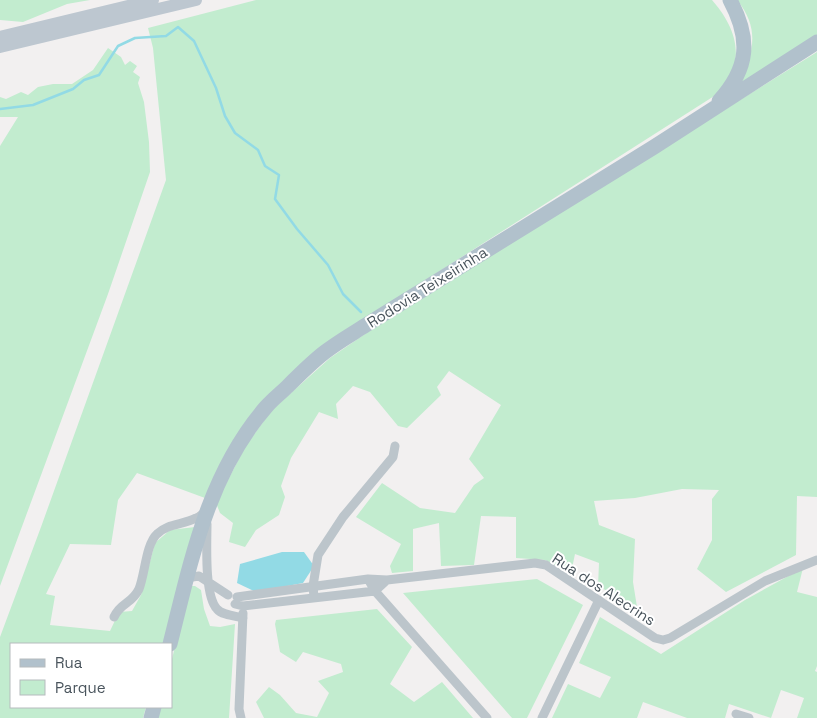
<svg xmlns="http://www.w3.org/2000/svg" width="817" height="718" viewBox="0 0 817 718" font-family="'Space Grotesk',sans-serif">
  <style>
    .green { fill: #c2eccf }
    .water { fill: #92dae5 }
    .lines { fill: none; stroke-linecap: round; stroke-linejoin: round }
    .stream { stroke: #92dae5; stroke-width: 2.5 }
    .minor { stroke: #bcc5cb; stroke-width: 9 }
    .secondary { stroke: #bdc7d0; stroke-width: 12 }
    .primary { stroke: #b1c1cc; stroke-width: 15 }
    .labels { text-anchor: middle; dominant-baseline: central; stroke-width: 4; stroke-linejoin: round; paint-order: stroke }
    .street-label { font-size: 15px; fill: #49545c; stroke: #fff }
  </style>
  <rect width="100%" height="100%" fill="#f2f0f0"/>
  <path class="green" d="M0,0H90L67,4L23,22L0,20Z
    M256,0H712C727,17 741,41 734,66C732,74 726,83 722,91L366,318L285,382L205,498L137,473L118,500L111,545L70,544L46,594L55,596L50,625L110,631L119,612L132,611L141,595L155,543L170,530L195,527L163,644H11V707H146L143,718H0V637L41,527L166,180L153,48L148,28Z
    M737,0H817V37L738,87C752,55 762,31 737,0Z
    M108,48L121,57L125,65L130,61L137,66L133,72L140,77L138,83L144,102L149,142L150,172L108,294L0,586V146L18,117H0V97L6,99L21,92L28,95L38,87L53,84H72L93,70Z
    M817,52V497L797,496L796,555L726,592L697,569L712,540V499L719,490L682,489L635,498L594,501L599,525L635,539L633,582L637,607L598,586L599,563L575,554L571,573L545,560L516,558V517L481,516L474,565L441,566L439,523L413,529V571L392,573L390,566L401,544L356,517L382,483L420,508L455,513L474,485L484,478L469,459L501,405L449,371L437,387L441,395L407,428L398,426L370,392L353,386L336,404L338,419L319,412L291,458L281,486L285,497L279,515L256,530L245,547L229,542L233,523L220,513L216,503L245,447L271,411L330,358L368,332Z
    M803,568L797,592L817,597V666L815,671L817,672V718H797L804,698L781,690L771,718L729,704L725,718H687L643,702L637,718H552L568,684L600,698L611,677L579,663L600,617L661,654L745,600Z
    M537,579L583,605L527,718H512L403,593Z
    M190,586H195L201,590L204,609L210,626L220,627L235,624L229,718H158L161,707H171V663Z
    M377,609L412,647L390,684L414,702L442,682L473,718H264L256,702L269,687L280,695L296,713L317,717L329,693L318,681L343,672L341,664L303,652L296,662L280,652L275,624L276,620Z"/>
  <path class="water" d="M282,552H304L314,566L303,583L256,592L237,583L240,564Z"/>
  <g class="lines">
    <path class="stream" d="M0,109L33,105L73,89L84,80L99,75L118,46L135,38L166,36L178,27L194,41L216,88L225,116L235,133L258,150L265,166L279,175L275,199L297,229L328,265L343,294L361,312"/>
    <path class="minor" d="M207,524C207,543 204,595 217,609C222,615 235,616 243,618
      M186,578L199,576L228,595
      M368,579L375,591L487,718
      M237,597L368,579L387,580L535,563L546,565L655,638L663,640L670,638L765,581L817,560
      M314,597L313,586L318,555L343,517L393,457L395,446
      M235,604L243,606L375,591L387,580
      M114,617C121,602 132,604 139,589C145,574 146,544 157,534C168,523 183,525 196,518C200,517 203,513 206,511
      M736,714L749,718
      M241,718L239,709L243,613
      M542,718L599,600"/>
    <path class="secondary" d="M0,37L153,0
      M0,47L196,0"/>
    <path class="primary" d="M719,101C749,68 751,39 730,0
      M170,644C191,561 208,474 266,407C273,399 281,393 288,386C300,374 312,362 325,352C338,342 352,334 366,325L654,147L817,42
      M151,718L154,707"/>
  </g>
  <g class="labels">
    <g class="street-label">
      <text transform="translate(427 287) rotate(-32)">Rodovia Teixeirinha</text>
      <text transform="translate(604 589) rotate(33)">Rua dos Alecrins</text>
    </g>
  </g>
  <rect x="10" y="643" width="162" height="65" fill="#ffffff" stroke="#b6bbbe"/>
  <rect x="20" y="659" width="25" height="8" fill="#b1c1cc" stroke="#b6bbbe"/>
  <text x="55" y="668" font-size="15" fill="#49545c">Rua</text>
  <rect x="20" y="680" width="25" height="15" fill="#c2eccf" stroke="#b6bbbe"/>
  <text x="55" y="693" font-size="15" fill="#49545c">Parque</text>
</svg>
